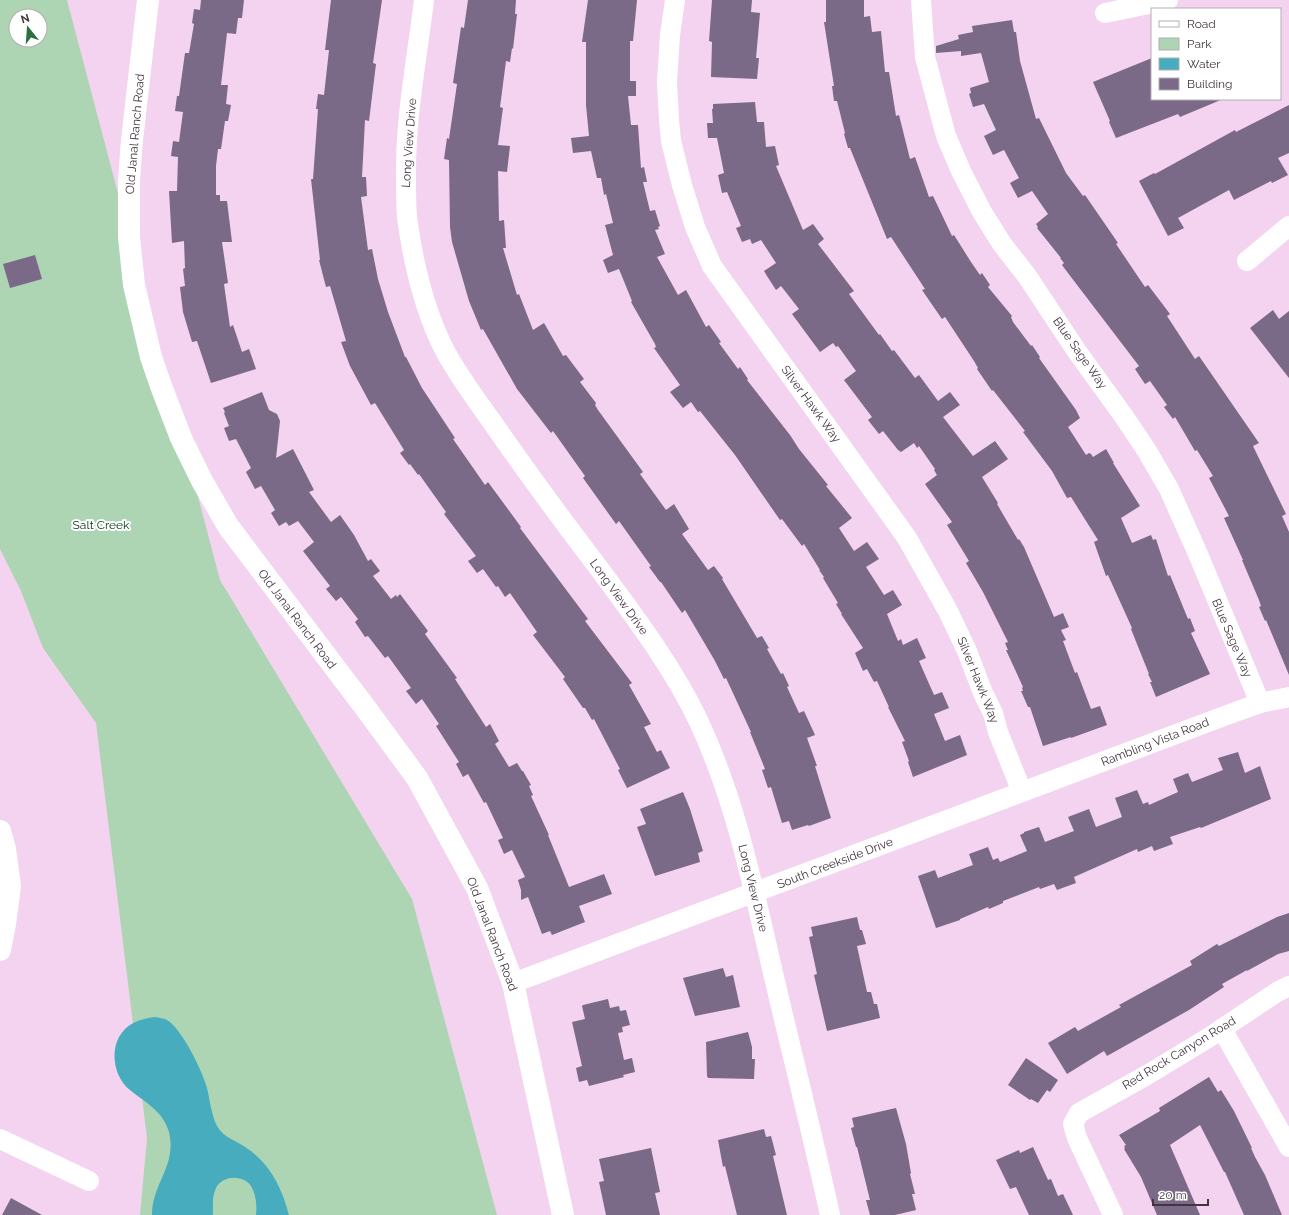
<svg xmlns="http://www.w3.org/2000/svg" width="1289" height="1215" viewBox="0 0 1289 1215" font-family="Raleway,sans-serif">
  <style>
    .green { fill: #add5b4; fill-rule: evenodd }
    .water { fill: #46acbe }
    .building { fill: #7a6987 }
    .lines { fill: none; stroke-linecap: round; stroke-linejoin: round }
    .street { stroke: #fff; stroke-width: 20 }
    .secondary { stroke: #fff; stroke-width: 22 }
    .labels { text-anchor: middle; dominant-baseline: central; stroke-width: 4; stroke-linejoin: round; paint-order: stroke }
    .street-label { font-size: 12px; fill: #423540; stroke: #fff }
    .park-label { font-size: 12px; fill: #023515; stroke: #fff }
  </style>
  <rect width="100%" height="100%" fill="#f3d3ef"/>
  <path class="green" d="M0,0H67L220,580L412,899L497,1215H140L147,1138L96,723L43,648L21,591L0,549ZM16,16H40V40H16Z"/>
  <path class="water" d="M155,1017C158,1018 164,1018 167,1020C182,1029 202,1070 207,1088C210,1100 211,1114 217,1126C223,1138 238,1141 248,1149C271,1165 282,1189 289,1215H256C257,1206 256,1195 252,1188C246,1175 223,1174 216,1188C212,1196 213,1206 213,1215H152C152,1183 177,1166 169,1132C163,1111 146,1103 130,1090C115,1078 110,1054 119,1037C127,1023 140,1019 155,1017Z"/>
  <path class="building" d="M201,0H244L242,18H238L236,34L227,33L221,85H228L226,104L231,105L228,121H225L221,149H218L216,166V195H220V201H227L232,242H222L228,283L224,284L230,327L233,325L242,352L249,349L256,369L211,383L197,341L192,342L183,312L180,287L185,286L183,269L185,268L184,241L172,243L169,191H177L178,157L171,156L173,141L179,142L183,112L175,111L177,96H179L185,53H189L194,24L192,23L194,9L200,10Z
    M331,0H382L373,63L376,64L369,121L365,120L362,177H366L367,196L361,197L368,250L372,249L378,279L388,312L405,357H406L422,388L455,438L453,439L485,485L488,482L521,527L520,528L588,619L585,621L632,683L629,685L651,724L644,727L657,752L661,750L670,768L627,788L618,770L620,769L594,719L592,720L585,708H583L563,679L565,677L533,635L537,632L510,593L505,597L498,586L496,587L483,569L477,573L468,561L476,556L444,514L446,512L419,474L418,475L410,464L409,465L400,453L404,450L375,403L371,405L350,366L341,342L346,341L330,286L326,287L319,260H320L311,179H313L318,109H316L318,94L324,95L329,50H325Z
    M468,0H516L515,14H517L513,49L512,48L510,62L506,61L500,107L503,108L498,145L510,146L507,172L498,171L499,221L504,220L506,248H503L517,295L519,294L533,330L544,323L563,356L566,355L584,379L580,382L596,403L595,405L598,410L643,472L640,474L666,510L674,504L689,529L682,534L708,570L714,566L723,578L722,579L757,638L762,636L769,648L767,649L781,674L783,673L789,686L787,687L799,713L804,711L815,735L807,738L817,766H815L831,818L809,826L808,825L792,830L789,821L782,823L771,787L768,788L762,770L765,769L750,732H751L726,678L724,679L715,661L685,610L682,613L661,582H660L649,567L651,566L619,521L616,524L583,478L585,476L553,431L551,433L517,389L483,329L481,330L469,301L452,242L450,227L449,160L444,159L447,138L449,139L457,84L453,83L461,27L464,28Z
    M588,0H637L633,41H630V81H636V96H628L631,125H638L641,168L644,167L647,182H643L650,211L655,210L660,226L658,227L659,229L655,230L665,254L657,257L678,295L686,290L706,327L709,325L721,342L719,343L738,369L740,367L748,379L747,380L790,435L799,449L828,485L826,486L852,518L839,528L854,551L867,542L879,559L866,567L884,595L893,590L902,605L887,614L898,641L901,639L903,645L917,638L926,658L919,661L934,695L942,692L949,708L934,714L945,741L960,735L967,755L913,777L908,762L909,761L902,742L905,741L888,707H889L877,681L874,682L867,669L863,671L855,653L863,648L841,614H842L836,604L838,603L823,578L824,577L819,570H820L804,544L802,546L782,519L780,520L735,455L700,411L698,412L691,402L683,408L670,392L680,385L654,348L656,347L655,344L631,302L632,301L619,269L608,273L603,260L613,255L605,225L613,223L606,194L604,195L601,178H597L591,151L573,153L571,138L589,136L586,105V42H582Z
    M712,0H752L751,12L760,13L756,58H759L757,79L711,77L712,42L709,41Z
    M826,0H864V17L870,16L872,32L881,31L885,72H889L896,116L899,115L910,159L915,157L929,197L933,196L952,236L954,235L971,262L980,275L982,273L990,285L988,287L1012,316L1011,317L1013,322L1031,346L1032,345L1040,357L1039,358L1076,410L1080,418L1068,427L1086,455L1089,453L1091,454L1093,457L1106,449L1114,463H1113L1140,506L1121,518L1132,543L1151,535L1153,540L1156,539L1168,576L1170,575L1188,619L1190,618L1195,631L1191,633L1210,674L1156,697L1150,682H1152L1148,674H1149L1131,629L1132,628L1108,575L1106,576L1094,542L1098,540L1071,497L1067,498L1052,471L1023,432L1025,431L993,390L992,391L977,369L978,368L974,361L945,317L942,319L922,290L925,289L891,237L887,239L850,148H848L844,134L845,133L837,101H834L832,86H834L824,22H826Z
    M1012,20L1014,32H1016L1020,61L1036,119L1039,118L1066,173L1083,196L1085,195L1118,243L1116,244L1145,287L1148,285L1170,314L1167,316L1195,359L1199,356L1259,443L1253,446L1286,514L1282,516L1289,532V675L1266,620L1265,621L1259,607L1261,606L1259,600L1242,560H1243L1224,518L1229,516L1209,478L1213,476L1197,450L1195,451L1175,417L1173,419L1164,407L1167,405L1150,381L1145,384L1135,369L1139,366L1071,277L1062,265L1064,263L1060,258H1061L1037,228L1038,227L1036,224L1048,214L1032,191L1018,198L1010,183L1019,178L1004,150L993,155L984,136L996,130L984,104L973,107L969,94L971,93L970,88L989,82L981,53L961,56V51L936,53V46L959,39L958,35L973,32L972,26Z
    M1152,58V99H1223L1180,117L1178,114L1116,138L1109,122L1110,121L1093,82Z
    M755,102L757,122H764L766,147L775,146L779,165L776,166L803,230L813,224L824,239L818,244L854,291L849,294L879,335L880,334L892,351L894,350L915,378L919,375L938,401L950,392L960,405L943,417L973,456L995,441L1008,459L982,477L998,503L997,504L1018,540L1019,539L1024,547L1054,617L1063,613L1069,627L1061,630L1066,640L1063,641L1075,673L1077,672L1091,709L1100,706L1107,725L1071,738V737L1043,746L1030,707H1028L1021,691H1023L1022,688L1023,687L1006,650H1008L1005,643L1008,642L983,592L966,563L969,561L947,525L952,522L925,484L937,475L934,470L935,469L919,446L917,448L914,443L901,452L898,450L883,431L879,434L868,420L872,417L844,380L856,371L838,346L836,347L833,343L820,352L792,314L799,309L781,286L776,290L767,276L764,271L776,263L761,240L752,244L750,239L742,242L736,228L741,226L727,192L722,193L718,175L724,173L717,138H708L707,123H713L712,109H713V104Z
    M1289,105V153L1278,158L1288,175L1272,183L1271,181L1234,200L1229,190L1178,218L1184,228L1168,236L1139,181L1154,173L1155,174L1235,130L1236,132Z
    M35,255L42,279L10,288L3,264Z
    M1273,310L1279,319L1289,311V378L1250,328Z
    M262,392L269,410L277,414L280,421L276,458L293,449L314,490L309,492L331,522L340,515L354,535L368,561L371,559L380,571L373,576L391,599L396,595L397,597L400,594L428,631L425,634L457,678L455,679L486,727L490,724L499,741L495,744L509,767L517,763L522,771H523L531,785L529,786L533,795L531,796L549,835H548L569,887L604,874L612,894L579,906L585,922L552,935L550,931L542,934L528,897L521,900V890L518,880L525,877L512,850L504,854L498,840L503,838L486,802L484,803L468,774L463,777L456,764L459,762L436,726L439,724L422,699L416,704L406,691L411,688L388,656L385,658L368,636L365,637L355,622L358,619L341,597L336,601L326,589L330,586L303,551L314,542L298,521L289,526L286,522L279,526L271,513L275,510L261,486L255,489L246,472L251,468L236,439L229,441L224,428L229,426L224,413L225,412L223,408Z
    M1238,752L1245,773L1260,766L1271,799L1201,828L1200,827L1170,837L1173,844L1154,851L1152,846L1138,852L1137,849L1074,877L1076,883L1057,890L1054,884L1040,889L1039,887L1003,901V903L989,909L988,907L960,919V920L936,928L918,876L935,870L938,878L973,865L969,854L988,847L993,860L998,858L1000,862L1027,851L1020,835L1024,833V832L1039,827L1045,842L1074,831L1068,817L1089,809L1096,827L1122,817L1115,798L1137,790L1143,804L1148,802L1149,805L1178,792L1173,779L1188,773L1192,782L1223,770L1218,758Z
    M683,792L690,809L703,851L698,853L700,862L655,876L637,827L646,824L640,809Z
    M1289,913V951L1278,954L1247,971V970L1222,984L1224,987L1189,1010L1107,1056L1104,1051L1067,1074L1048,1043L1075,1027L1078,1031L1121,1007L1119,1005L1192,965L1190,961L1217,944L1219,946L1277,917Z
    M857,917L860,930H862L866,944L857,946L867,992H871L874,1004H877L880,1018L827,1031L814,975L817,974L809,937L813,936L811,927Z
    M723,968L726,977L733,975L740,1007L695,1016L683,978Z
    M608,999L610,1008L619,1006L620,1011L626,1010L630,1025L622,1027L623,1032L618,1033L624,1060L632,1058L635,1072L623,1075L624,1077L589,1086L587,1080L579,1082L576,1068L582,1066L572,1022L585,1019L582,1006L583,1005Z
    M748,1032L752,1047V1059H755L754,1079L708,1078L707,1076L706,1042Z
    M1026,1058L1058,1080L1050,1092L1047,1090L1038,1103L1031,1099L1030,1100L1008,1085Z
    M1209,1077L1218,1092L1221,1090L1234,1111L1252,1148H1251L1255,1157L1265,1175L1282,1215H1244L1225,1172H1224L1200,1125L1170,1145L1200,1215H1157L1141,1177L1124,1149L1125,1148L1124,1146L1126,1145L1119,1135L1160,1111L1159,1108Z
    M896,1108L906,1144L911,1173L910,1174L915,1194H912L916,1210L895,1215H870L866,1200H870L857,1147H856L851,1128L854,1127L852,1118Z
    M764,1129L766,1137L771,1136L776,1155L773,1156L787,1215H737L725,1166L723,1167L718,1140Z
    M1033,1147L1048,1180L1051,1179L1058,1196L1063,1194L1073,1215H1029L1016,1187L1010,1189L996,1160L1019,1150L1020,1153Z
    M651,1148L660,1192L655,1193L660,1215H606L599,1182L604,1181L599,1159Z
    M11,1198L42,1215H2Z"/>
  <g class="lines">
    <path class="street" d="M424,0C417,59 405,118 406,178C406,191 406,204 407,217C413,262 424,310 445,351C462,382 484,410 504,439C534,482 566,525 598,567C635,617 673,667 699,722C733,795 750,873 768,951C788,1039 811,1127 830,1215
      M675,0L670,35L667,82L669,120L671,141L682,185L695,227L712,266L907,538L948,611L967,651L983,693L993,713L998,732L1022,792
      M921,0L925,57L946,136L961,171L982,212L1002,244L1027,276L1076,350L1125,418L1147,451L1169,489L1198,554L1260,703
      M1105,13L1168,0
      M1247,261L1289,226
      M513,983L1227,715L1260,703L1289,697
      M1222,1029L1289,1147
      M0,1139L89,1181
      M1113,1215L1077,1138L1073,1124L1079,1113L1147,1075L1208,1038L1277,992L1289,986"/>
    <path class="secondary" d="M148,0L132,140L129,180V237L134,285L151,357L161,386L181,438L202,481L228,526L364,706L417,778L477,888L513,983L563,1215
      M0,831L5,849L10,886L5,924L0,950"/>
  </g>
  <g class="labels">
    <g class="street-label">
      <text transform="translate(135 134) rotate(-85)">Old Janal Ranch Road</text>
      <text transform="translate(409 143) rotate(-86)">Long View Drive</text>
      <text transform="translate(1080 353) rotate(55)">Blue Sage Way</text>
      <text transform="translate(811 404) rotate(54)">Silver Hawk Way</text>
      <text transform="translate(619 597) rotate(54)">Long View Drive</text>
      <text transform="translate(297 619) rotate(53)">Old Janal Ranch Road</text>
      <text transform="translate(1232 638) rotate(67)">Blue Sage Way</text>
      <text transform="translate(978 680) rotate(68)">Silver Hawk Way</text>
      <text transform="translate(1155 742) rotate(-21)">Rambling Vista Road</text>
      <text transform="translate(835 863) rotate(-21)">South Creekside Drive</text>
      <text transform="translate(753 888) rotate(76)">Long View Drive</text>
      <text transform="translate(492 934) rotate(69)">Old Janal Ranch Road</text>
      <text transform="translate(1179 1053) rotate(-31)">Red Rock Canyon Road</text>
    </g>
    <g class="park-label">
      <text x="101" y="525">Salt Creek</text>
    </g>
  </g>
  <rect x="1151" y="8" width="130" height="92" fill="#ffffff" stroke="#b3aeb3"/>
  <rect x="1159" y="21" width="20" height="6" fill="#ffffff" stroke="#b3aeb3"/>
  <text x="1187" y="28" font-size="12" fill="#423540">Road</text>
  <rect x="1159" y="38" width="20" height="12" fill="#add5b4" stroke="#b3aeb3"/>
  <text x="1187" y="48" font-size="12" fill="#423540">Park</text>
  <rect x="1159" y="58" width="20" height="12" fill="#46acbe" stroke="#b3aeb3"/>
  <text x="1187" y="68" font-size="12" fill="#423540">Water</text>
  <rect x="1159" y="78" width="20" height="12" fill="#7a6987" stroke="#b3aeb3"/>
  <text x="1187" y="88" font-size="12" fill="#423540">Building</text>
  <g transform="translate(28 28) rotate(343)"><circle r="19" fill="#ffffff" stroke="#b3aeb3"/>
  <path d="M0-3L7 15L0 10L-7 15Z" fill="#297240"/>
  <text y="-6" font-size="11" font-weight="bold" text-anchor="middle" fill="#423540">N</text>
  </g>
  <path d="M1153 1199v6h55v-6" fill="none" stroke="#423540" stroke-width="2"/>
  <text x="1159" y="1199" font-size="12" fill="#423540" stroke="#ffffff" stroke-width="3" paint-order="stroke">20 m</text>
</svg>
